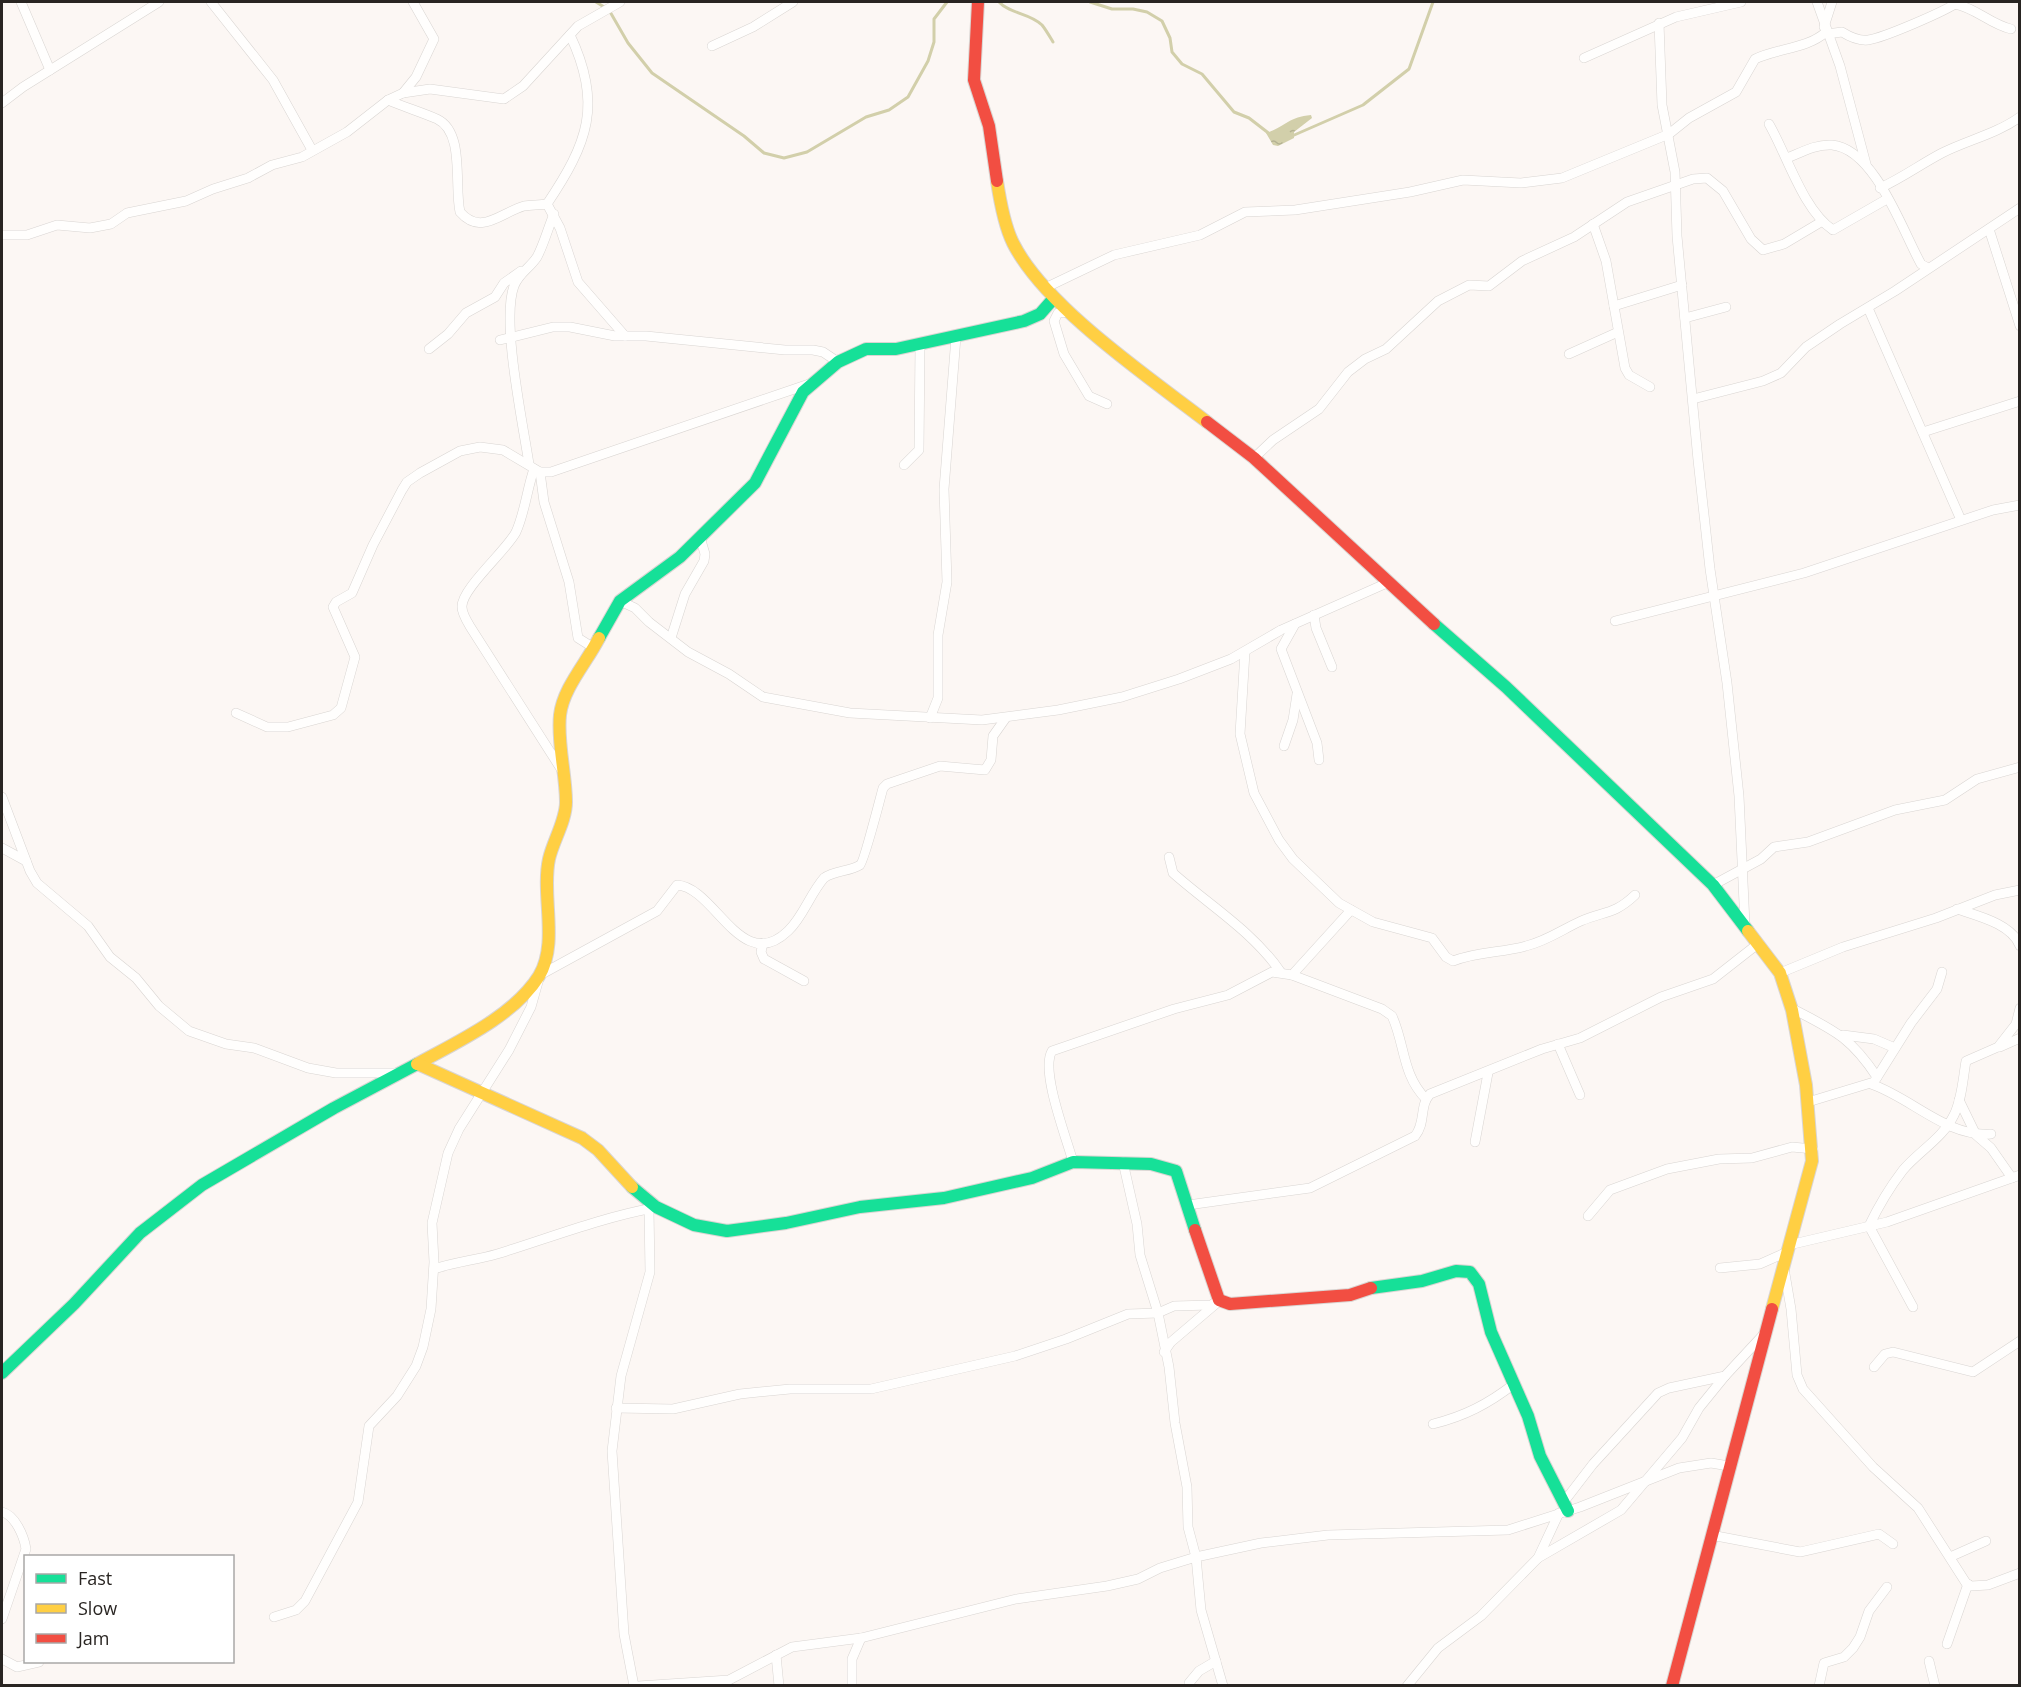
<svg xmlns="http://www.w3.org/2000/svg" width="2021" height="1687" font-family="'Open Sans',sans-serif">
	<style>
		.water { fill: url(#water-ripples) }
		.lines { fill: none; stroke-linecap: round; stroke-linejoin: round }
		.stream { stroke: #d2cfaa; stroke-width: 3 }
		.street-casing { stroke: #d9d5d2; stroke-width: 10 }
		.fast-casing { stroke: #d9d5d2; stroke-width: 14 }
		.slow-casing { stroke: #d9d5d2; stroke-width: 14 }
		.jam-casing { stroke: #d9d5d2; stroke-width: 14 }
		.street { stroke: #fffefd; stroke-width: 9 }
		.fast { stroke: #16e098; stroke-width: 12 }
		.slow { stroke: #ffcf43; stroke-width: 12 }
		.jam { stroke: #f24e42; stroke-width: 12 }
	</style>
	<defs>
		<pattern id="water-ripples" width="26" height="14" patternUnits="userSpaceOnUse" patternTransform="scale(1.5)"><rect width="26" height="14" fill="#d2cfaa"/><path d="M2 4q2-2 4 0t4 0M15 11q2-2 4 0t4 0" fill="none" stroke="#b4b292"/></pattern>
	</defs>
	<rect width="100%" height="100%" fill="#fcf7f4"/>
	<path class="water" d="M1311,115L1312,118L1294,132V138L1278,146L1273,145L1266,133C1285,127 1288,117 1311,115Z"/>
	<g class="lines">
		<g class="stream">
			<polyline points="596,2 609,10 628,43 652,73 744,136 764,153 784,158 807,152 866,117 889,110 908,97 928,61 934,42 934,19 947,2"/>
			<path d="M999,2C1010,14 1030,13 1042,25C1046,30 1050,37 1053,42"/>
			<polyline points="1090,2 1112,9 1133,9 1147,12 1162,21 1170,38 1172,52 1182,64 1202,74 1234,112 1249,118 1271,135"/>
			<polyline points="1292,136 1363,105 1409,69 1433,2"/>
		</g>
		<g class="street-casing">
			<g id="street">
				<polyline points="21,2 50,70"/>
				<polyline points="211,2 273,80 312,150"/>
				<polyline points="1817,2 1840,66 1866,164"/>
				<path d="M1955,4C1976,8 1990,24 2011,29"/>
				<polyline points="1659,23 1662,105 1675,172 1677,236 1698,460 1710,569 1727,683 1739,796 1745,925"/>
				<polyline points="1824,27 1832,2"/>
				<path d="M1827,34L1842,32C1850,37 1858,41 1868,40C1883,38 1946,11 1958,2"/>
				<polyline points="712,46 753,27 793,2"/>
				<polyline points="1584,58 1676,17 1741,2"/>
				<polyline points="403,93 416,77 434,39 413,2"/>
				<path d="M388,100C404,107 421,112 437,119C465,132 454,185 460,212C481,236 500,213 524,206C531,205 540,205 547,204L560,228L578,282L625,336"/>
				<polyline points="2,103 23,87 159,2"/>
				<path d="M1769,124C1787,155 1803,210 1833,230L1887,199"/>
				<path d="M1787,158C1802,152 1816,144 1832,145C1875,149 1902,230 1921,264L1928,268"/>
				<path d="M1880,188C1902,178 1921,164 1942,153C1968,140 1996,134 2020,117"/>
				<path d="M547,204C588,143 603,104 570,35"/>
				<polyline points="1593,224 1606,261 1625,368 1629,375 1650,387"/>
				<polyline points="1989,229 2020,326"/>
				<polyline points="2,235 27,235 57,225 90,228 111,224 127,213 186,201 213,189 248,178 272,165 302,157 347,132 388,100 403,93 430,89 504,99 523,86 578,26 620,2"/>
				<path d="M1045,288L1114,255L1200,235L1245,212L1295,210L1410,192L1463,180L1521,183L1562,178L1669,134L1689,118L1736,92L1755,59C1778,48 1807,49 1826,32"/>
				<polyline points="1614,306 1682,285"/>
				<polyline points="1868,308 1961,520"/>
				<polyline points="1070,312 1058,313 1054,321 1064,354 1089,396 1107,404"/>
				<polyline points="1685,318 1726,307"/>
				<polyline points="500,340 553,327 570,327 615,336 646,336 785,350 813,350 823,352 838,362"/>
				<polyline points="429,349 448,334 466,313 495,297 504,283 521,271"/>
				<polyline points="1569,354 1618,332"/>
				<polyline points="1693,399 1763,381 1781,373 1806,347 1840,324 1895,291 2020,208"/>
				<polyline points="1923,432 2020,401"/>
				<polyline points="1254,458 1273,440 1319,409 1348,372 1365,359 1386,349 1438,301 1469,285 1489,286 1522,261 1574,237 1627,202 1693,179 1707,178 1723,191 1751,239 1763,250 1784,244 1821,222"/>
				<path d="M529,464C523,424 501,321 514,286C519,273 530,268 537,257C544,244 548,228 554,214"/>
				<polyline points="904,465 919,450 920,345"/>
				<path d="M534,469C527,489 525,512 516,532C507,550 461,589 462,607C462,614 468,623 471,628L563,772"/>
				<polyline points="540,472 544,502 569,582 578,638 594,648"/>
				<polyline points="620,601 635,608 649,622 688,652 729,674 763,697 850,713 982,720 1058,710 1122,697 1179,679 1231,659 1281,630 1387,583"/>
				<polyline points="1314,615 1316,628 1332,667"/>
				<polyline points="1615,621 1804,573 1993,510 2020,505"/>
				<polyline points="1295,624 1281,649 1317,743 1319,760"/>
				<polyline points="671,638 685,594 704,561 705,554 700,537"/>
				<path d="M1245,652L1240,734L1254,793L1279,840L1293,859L1339,903L1373,922L1432,938L1446,957L1453,961C1478,951 1501,953 1526,946C1547,941 1563,929 1581,921C1604,911 1614,915 1635,895"/>
				<polyline points="236,713 267,727 288,727 333,715 341,708 355,657 333,607 336,602 352,593 373,545 402,490 407,482 420,473 460,451 480,447 503,450 540,472 551,472 809,384"/>
				<polyline points="930,718 938,698 938,635 947,582 944,489 956,337"/>
				<polyline points="1284,746 1293,720 1297,694"/>
				<polyline points="2,797 30,871 37,883 88,926 110,957 136,978 159,1006 189,1031 226,1044 254,1048 308,1068 336,1073 397,1073"/>
				<polyline points="2,848 26,861"/>
				<path d="M1169,857L1173,873C1209,905 1252,931 1280,971"/>
				<polyline points="1713,885 1761,859 1774,847 1808,842 1895,810 1945,800 1977,779 2020,767"/>
				<path d="M1957,909C1978,916 2012,924 2020,946"/>
				<polyline points="763,943 761,952 764,959 804,981"/>
				<polyline points="1780,973 1843,947 1936,918 1995,895 2020,890"/>
				<polyline points="1292,975 1351,910"/>
				<path d="M1791,1008C1833,1030 1850,1036 1877,1077"/>
				<polyline points="1843,1035 1874,1039 1895,1048"/>
				<polyline points="1558,1044 1580,1095"/>
				<polyline points="2000,1047 2020,1038"/>
				<path d="M1871,1084C1912,1098 1946,1137 1991,1134"/>
				<polyline points="1959,1100 1976,1135 1991,1148 2012,1178"/>
				<polyline points="1808,1102 1874,1082 1911,1023 1937,989 1942,972"/>
				<polyline points="1475,1142 1488,1073"/>
				<path d="M1073,1162C1067,1139 1040,1071 1052,1051L1174,1009L1228,995L1272,972L1292,975L1382,1009L1392,1016C1405,1044 1402,1075 1426,1099"/>
				<polyline points="1123,1162 1137,1224 1140,1255 1158,1313 1169,1367 1175,1423 1187,1487 1188,1527 1196,1557 1201,1610 1223,1686"/>
				<path d="M1188,1205L1310,1188L1415,1136C1426,1123 1419,1106 1430,1094L1542,1049L1580,1038L1661,997L1713,979L1759,943"/>
				<polyline points="1588,1216 1610,1190 1667,1169 1719,1159 1752,1158 1792,1147 1813,1149"/>
				<polyline points="1789,1245 1887,1222 2020,1175"/>
				<polyline points="1720,1268 1760,1264 1787,1252"/>
				<polyline points="1784,1268 1791,1309 1797,1375 1803,1389 1873,1467 1918,1508 1966,1583 1971,1586 1988,1585 2020,1573"/>
				<path d="M434,1269C455,1262 476,1260 497,1254C549,1238 600,1218 653,1208"/>
				<path d="M1913,1307L1869,1226C1878,1207 1890,1187 1903,1170C1919,1151 1943,1138 1954,1115C1962,1099 1963,1078 1966,1061L1998,1047L2016,1024L2020,1008"/>
				<polyline points="1164,1352 1171,1342 1218,1302"/>
				<polyline points="1874,1367 1885,1354 1893,1352 1973,1372 2020,1341"/>
				<polyline points="616,1408 673,1409 740,1394 790,1389 871,1389 1015,1356 1066,1339 1128,1314 1158,1313 1174,1306 1211,1305 1219,1300"/>
				<path d="M1433,1424C1465,1416 1488,1404 1514,1384"/>
				<polyline points="1563,1503 1593,1464 1658,1393 1669,1388 1725,1376 1763,1335"/>
				<path d="M2,1512C15,1515 24,1536 26,1549L2,1619"/>
				<polyline points="1711,1535 1800,1552 1879,1534 1893,1544"/>
				<polyline points="1950,1557 1986,1541"/>
				<polyline points="1538,1558 1621,1510 1682,1438 1699,1408 1725,1376"/>
				<path d="M274,1617L296,1610L305,1601L358,1502L369,1426L397,1396L416,1366L423,1347L431,1309L434,1262L432,1223L448,1153L459,1129L509,1050L531,1007L540,975L657,911L677,885C715,887 741,976 788,931C803,917 810,894 824,878C835,870 849,872 860,865C864,862 880,799 883,788L887,784L940,766L985,770L991,760L993,736L1005,719"/>
				<polyline points="1947,1644 1968,1584"/>
				<polyline points="776,1655 779,1686"/>
				<polyline points="2,1659 17,1667 39,1662"/>
				<polyline points="1929,1661 1935,1686"/>
				<polyline points="1189,1683 1199,1671 1216,1661"/>
				<polyline points="634,1686 624,1634 612,1451 621,1376 650,1272 649,1209"/>
				<polyline points="638,1686 729,1680 792,1647 861,1638 1016,1599 1107,1586 1138,1579 1160,1568 1196,1557 1261,1543 1328,1535 1508,1530 1580,1507 1679,1468 1711,1463 1729,1466"/>
				<polyline points="852,1686 852,1659 861,1638"/>
				<polyline points="1407,1686 1438,1648 1481,1616 1538,1558 1559,1513"/>
				<polyline points="1819,1686 1824,1663 1844,1657 1853,1648 1860,1637 1869,1611 1887,1587"/>
			</g>
		</g>
		<g class="fast-casing">
			<g id="fast">
				<polyline points="1434,624 1506,687 1713,885 1748,931"/>
				<polyline points="599,638 620,601 680,557 755,483 803,392 838,362 866,349 896,349 1024,321 1040,314 1054,298"/>
				<polyline points="632,1187 656,1207 694,1225 727,1231 786,1223 860,1207 944,1198 1032,1178 1073,1162 1151,1164 1176,1171 1195,1230"/>
				<polyline points="1371,1288 1422,1281 1456,1271 1470,1272 1479,1284 1491,1332 1528,1416 1540,1456 1568,1511"/>
				<polyline points="2,1373 74,1304 140,1233 202,1185 334,1108 417,1064"/>
			</g>
		</g>
		<g class="slow-casing">
			<g id="slow">
				<path d="M997,181C1000,201 1004,225 1013,243C1045,307 1150,378 1207,422"/>
				<polyline points="1748,931 1780,973 1792,1010 1806,1085 1812,1161 1772,1309"/>
				<path d="M417,1064C457,1042 514,1016 539,976C559,943 541,895 549,859C553,841 566,821 566,802C566,774 557,743 560,715C563,688 587,662 599,638"/>
				<polyline points="418,1064 582,1138 598,1150 632,1187"/>
			</g>
		</g>
		<g class="jam-casing">
			<g id="jam">
				<polyline points="978,2 974,80 989,126 997,181"/>
				<polyline points="1207,422 1254,458 1434,624"/>
				<polyline points="1195,1230 1219,1300 1230,1304 1350,1295 1371,1288"/>
				<polyline points="1672,1686 1772,1309"/>
			</g>
		</g>
		<use href="#street" class="street"/>
		<use href="#fast" class="fast"/>
		<use href="#slow" class="slow"/>
		<use href="#jam" class="jam"/>
	</g>
	<rect width="2021" height="1687" fill="none" stroke="#292522" stroke-width="6"/>
	<rect x="24" y="1555" width="210" height="108" fill="#ffffff" stroke="#a9a8a7" stroke-width="1.5"/>
	<rect x="36" y="1574" width="30" height="9" fill="#16e098" stroke="#a9a8a7" stroke-width="1.5"/>
	<text x="78" y="1585" font-size="18" fill="#292522">Fast</text>
	<rect x="36" y="1604" width="30" height="9" fill="#ffcf43" stroke="#a9a8a7" stroke-width="1.5"/>
	<text x="78" y="1615" font-size="18" fill="#292522">Slow</text>
	<rect x="36" y="1634" width="30" height="9" fill="#f24e42" stroke="#a9a8a7" stroke-width="1.5"/>
	<text x="78" y="1645" font-size="18" fill="#292522">Jam</text>
</svg>
